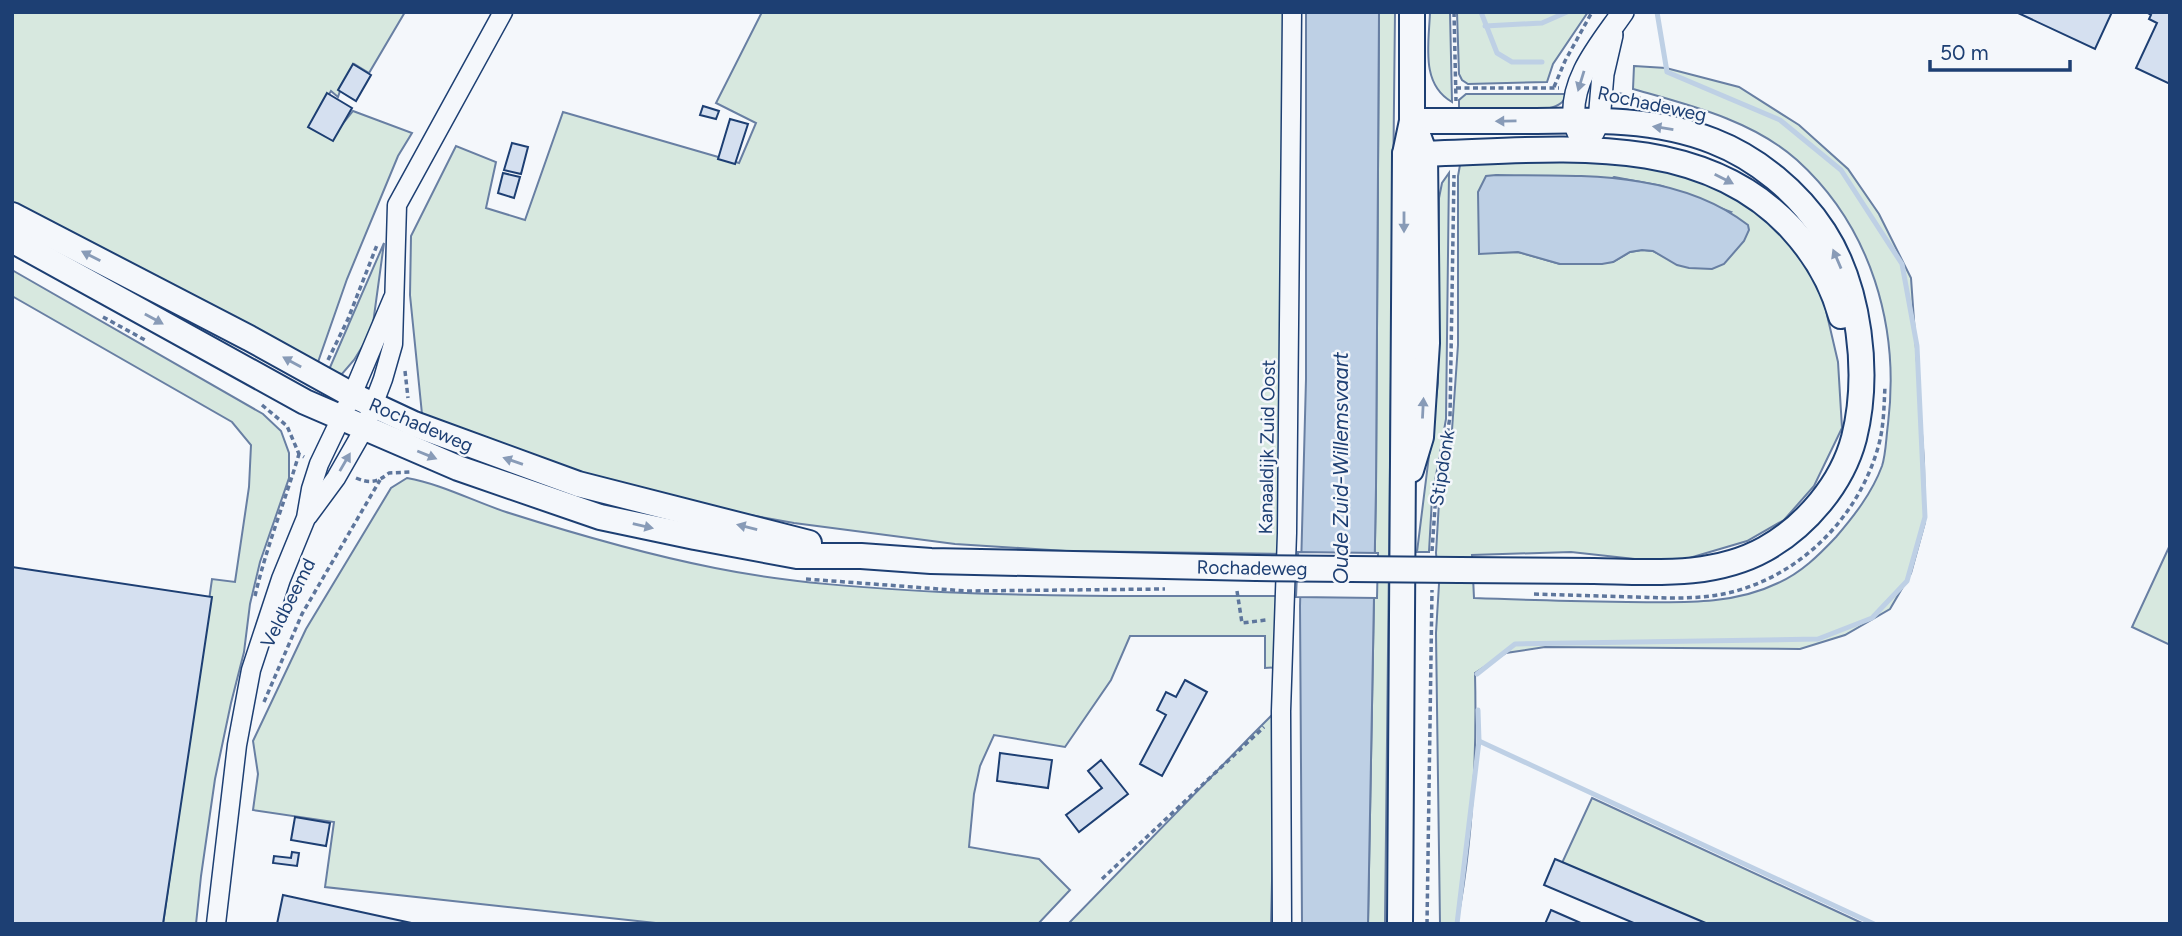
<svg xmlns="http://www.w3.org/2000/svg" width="2182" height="936" font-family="Figtree,sans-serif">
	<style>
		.green { fill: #d7e8df; stroke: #687fa3; stroke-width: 2; fill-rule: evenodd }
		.water { fill: #bed0e5; stroke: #687fa3; stroke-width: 2 }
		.pier { fill: #f4f7fb; stroke: #687fa3; stroke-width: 2 }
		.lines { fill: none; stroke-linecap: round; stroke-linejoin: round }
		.stream { stroke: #bed0e5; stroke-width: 5 }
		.building { fill: #d5e0f0; stroke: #1d3f73; stroke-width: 2 }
		.minor-casing { stroke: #1d3f73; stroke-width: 21 }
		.tertiary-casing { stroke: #1d3f73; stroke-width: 24 }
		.secondary-casing { stroke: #1d3f73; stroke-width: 28 }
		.path { stroke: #5e769c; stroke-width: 3.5; stroke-dasharray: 5 3.5; stroke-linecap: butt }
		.minor { stroke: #f4f7fb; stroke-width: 18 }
		.tertiary { stroke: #f4f7fb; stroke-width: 21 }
		.secondary { stroke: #f4f7fb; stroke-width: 24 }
		.secondary-bridge-casing { stroke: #1d3f73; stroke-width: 28; stroke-linecap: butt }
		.secondary-bridge { stroke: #f4f7fb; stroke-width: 24 }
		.oneway { fill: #889bb7 }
		.labels { text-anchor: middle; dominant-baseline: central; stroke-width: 5; stroke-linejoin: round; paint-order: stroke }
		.street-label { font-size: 19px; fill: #1d3f73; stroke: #f4f7fb }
		.water-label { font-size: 21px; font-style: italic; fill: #1d3f73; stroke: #f4f7fb }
	</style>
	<rect width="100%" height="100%" fill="#f4f7fb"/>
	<g class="green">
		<polygon points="12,12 405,12 369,73 354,64 342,85 338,97 331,91 312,122 333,136 353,111 412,133 398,156 347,279 318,362 12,205"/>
		<polygon points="762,12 1286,12 1285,554 1066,551 1002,547 955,544 794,523 716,509 571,470 422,414 410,295 411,236 456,146 496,162 486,208 525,220 563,112 739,163 756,123 716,103"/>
		<polygon points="1379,12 1395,12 1385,924 1368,924 1376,487"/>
		<path d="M1430,12H1450L1452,102C1420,84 1429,43 1430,12Z"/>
		<polygon points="1457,12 1588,12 1553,64 1547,82 1468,84 1462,80 1459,74"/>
		<path d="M1634,66L1666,68L1739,87L1799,125L1848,169L1879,214L1911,278L1924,462L1925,522L1911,573L1890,609L1845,635L1800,649L1545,647L1506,653L1475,673C1477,757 1473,841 1457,924H1440L1436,633L1439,584L1436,553L1439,502L1451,444L1458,345V176L1460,165L1480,156L1648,164L1730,191L1780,231L1809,270L1824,302L1838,362L1842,428L1814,486L1784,520L1747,541L1686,559L1653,561L1571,552L1472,555L1474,598C1525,600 1576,601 1627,602C1678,602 1731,606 1778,583C1801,573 1819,555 1836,537C1854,516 1872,493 1882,466C1886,454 1886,438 1888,424C1900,326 1871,227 1797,160C1752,120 1689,105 1633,89ZM1614,177L1662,186L1731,212L1663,256L1653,251L1642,250L1630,252L1613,262L1560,264L1518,252L1479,253Z"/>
		<path d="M1466,94H1568C1566,97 1564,101 1561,103C1547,115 1479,112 1459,108V100Z"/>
		<polygon points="1449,173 1446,419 1432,498 1429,552 1417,552 1438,383 1439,198 1442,183"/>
		<polygon points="384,243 372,331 354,360 342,374 328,372"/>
		<polygon points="12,270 263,414 281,431 289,453 289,478 260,562 250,604 244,652 231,703 215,779 201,876 196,924 163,924 212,579 235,582 249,487 251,445 232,422 12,296"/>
		<path d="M407,478C441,484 473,501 506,512C575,534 644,554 715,568C789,583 866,588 941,592C1056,597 1170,596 1285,596L1283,667L1265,668V636H1130L1111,680L1065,747L994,735L980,766L974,794L969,847L1039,859L1070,890L1038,924H665L325,887L334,822L253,810L258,774L253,741L306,629L391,488Z"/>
		<polygon points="2170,545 2170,645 2132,627"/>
		<polygon points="1276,711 1271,924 1068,924 1250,737"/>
		<polygon points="1592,798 1864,924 1696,924 1562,863"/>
	</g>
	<g class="water">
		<polygon points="1306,12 1379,12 1376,487 1368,924 1302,924 1300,606 1306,379"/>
		<path d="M1496,175C1580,176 1677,170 1748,225L1749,230L1744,241L1724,264L1712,269L1689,268L1677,265L1653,251L1642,250L1630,252L1613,262L1602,264H1560L1518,252L1479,254L1478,192L1486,176Z"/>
	</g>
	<polygon class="pier" points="1298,552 1378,553 1377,598 1296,597"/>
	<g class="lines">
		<g class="stream">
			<polyline points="1481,12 1497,53 1512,62 1542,62"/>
			<polyline points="1485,26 1542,23 1567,12"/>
			<polyline points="1477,674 1515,644 1818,639 1872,618 1907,581 1925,517 1917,346 1902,264 1841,170 1780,120 1667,72 1657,12"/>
			<polyline points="1478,710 1479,741"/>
			<polyline points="1457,924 1479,741 1874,924"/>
		</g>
	</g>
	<g class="building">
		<polygon points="2016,12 2112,12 2095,49"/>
		<polygon points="2146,12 2170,12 2170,84 2136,68 2157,23 2149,19 2151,15"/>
		<polygon points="353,64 371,75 356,101 338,90"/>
		<polygon points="327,93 352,108 333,141 308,127"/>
		<polygon points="703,106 719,111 716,119 700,115"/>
		<polygon points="730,119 748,124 735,164 718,159"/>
		<polygon points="512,143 528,147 521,174 504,170"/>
		<polygon points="503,173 520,177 514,198 498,193"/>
		<polygon points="12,567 212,597 163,924 12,924"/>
		<polygon points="1185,680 1207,692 1162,776 1140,764 1166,715 1157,710 1166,692 1176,697"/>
		<polygon points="1000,753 1052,760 1048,788 997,781"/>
		<polygon points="1101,760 1128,794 1079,832 1066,815 1102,788 1088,771"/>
		<polygon points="295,817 330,823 326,846 291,840"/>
		<polygon points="292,852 299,853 297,866 273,863 274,856 291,858"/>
		<polygon points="1555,859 1708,924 1636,924 1544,885"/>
		<polygon points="283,895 416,924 277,924"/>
		<polygon points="1551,910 1583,924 1545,924"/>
	</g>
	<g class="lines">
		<g class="minor-casing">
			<g id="minor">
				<polyline points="308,516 336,478 364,429 383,379 393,344 397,205 503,12"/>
				<polyline points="216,924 237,745 251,670 281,579 306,518 311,489 319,464 352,395 393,298"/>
				<polyline points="1282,924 1281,711 1287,533 1292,12"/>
			</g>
		</g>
		<g class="tertiary-casing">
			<g id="tertiary">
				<polyline points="1593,133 1599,121 1603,74 1612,35"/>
				<path d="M1586,150C1583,141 1575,130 1574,120C1570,78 1601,44 1623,12"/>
			</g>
		</g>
		<g class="secondary-casing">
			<g id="secondary">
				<path d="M1412,121C1451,121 1490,121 1530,121C1590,120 1655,118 1713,141C1757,158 1798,192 1824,232C1860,288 1870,374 1854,438C1842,484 1806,526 1765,549C1713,578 1651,572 1594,571C1549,571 1504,570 1459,570"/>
				<path d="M1405,154C1533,154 1693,122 1791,228C1814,253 1832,283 1841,316"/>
				<polyline points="12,215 249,338 352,395 414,424 578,484 809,543"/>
				<polyline points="12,240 305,402 458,468 600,517 695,537 797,556 861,556 931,561 1256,568"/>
				<polyline points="1411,470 1421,437 1427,343 1425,154 1419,138"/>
				<polyline points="1400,924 1405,154 1412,121 1412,12"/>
			</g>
		</g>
		<g class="path">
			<polyline points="1454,12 1456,101"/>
			<polyline points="1554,87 1565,61 1592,12"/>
			<polyline points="1456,88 1559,88"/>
			<polyline points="1619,94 1673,105"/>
			<polyline points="103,317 145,340"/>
			<polyline points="328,360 348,319 377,245"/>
			<polyline points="405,371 408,398"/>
			<polyline points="262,405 287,426 299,454 304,457"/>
			<path d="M356,478C370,484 378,482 389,473L411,472"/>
			<polyline points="1432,551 1435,507 1450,417 1454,175"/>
			<polyline points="806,579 966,591 1165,589"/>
			<polyline points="1237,591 1242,623 1266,620"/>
			<path d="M1534,594C1568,595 1602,596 1636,597C1668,598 1700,600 1732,592C1803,574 1860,515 1879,444C1884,425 1884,405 1885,386"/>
			<path d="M255,596C266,548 285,501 299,454"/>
			<polyline points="264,702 302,614 380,480"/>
			<polyline points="1102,879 1264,727"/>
			<polyline points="1427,924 1432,590"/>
		</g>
		<use href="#minor" class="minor"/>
		<use href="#tertiary" class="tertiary"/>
		<use href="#secondary" class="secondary"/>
		<g class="secondary-bridge-casing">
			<polyline id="secondary-bridge" points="1256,568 1459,570"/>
		</g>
		<use href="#secondary-bridge" class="secondary-bridge"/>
	</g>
	<defs><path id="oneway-solid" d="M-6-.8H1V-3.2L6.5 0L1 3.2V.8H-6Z" transform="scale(1.75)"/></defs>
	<g class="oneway">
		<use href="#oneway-solid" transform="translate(1581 81) rotate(107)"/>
		<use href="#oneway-solid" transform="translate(1506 121) rotate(179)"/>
		<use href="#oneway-solid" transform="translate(1663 128) rotate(-171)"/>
		<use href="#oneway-solid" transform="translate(1724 179) rotate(27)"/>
		<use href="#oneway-solid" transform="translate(1404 222) rotate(90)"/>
		<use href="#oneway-solid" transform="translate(91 256) rotate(-153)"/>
		<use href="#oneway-solid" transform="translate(1837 259) rotate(-113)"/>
		<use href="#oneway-solid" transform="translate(154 319) rotate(29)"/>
		<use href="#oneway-solid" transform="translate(292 362) rotate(-151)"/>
		<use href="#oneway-solid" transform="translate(1423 408) rotate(-87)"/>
		<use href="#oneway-solid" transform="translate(427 455) rotate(22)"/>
		<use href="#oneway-solid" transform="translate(513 461) rotate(-161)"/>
		<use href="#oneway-solid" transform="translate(345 462) rotate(-60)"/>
		<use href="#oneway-solid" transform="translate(643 526) rotate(13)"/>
		<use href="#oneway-solid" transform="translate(747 527) rotate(-166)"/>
	</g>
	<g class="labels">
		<g class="street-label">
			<text transform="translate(1652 104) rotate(12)">Rochadeweg</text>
			<text transform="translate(421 425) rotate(23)">Rochadeweg</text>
			<text transform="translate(1267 447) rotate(-89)">Kanaaldijk Zuid Oost</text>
			<text transform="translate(1442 468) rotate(-81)">Stipdonk</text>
			<text transform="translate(1252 568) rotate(1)">Rochadeweg</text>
			<text transform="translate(288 603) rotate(-63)">Veldbeemd</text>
		</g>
		<g class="water-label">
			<text transform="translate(1340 468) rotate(-90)">Oude Zuid-Willemsvaart</text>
		</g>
	</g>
	<rect width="2182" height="936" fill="none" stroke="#1d3f73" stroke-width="28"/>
	<path d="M1930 60v10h140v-10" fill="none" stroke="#1d3f73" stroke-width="3.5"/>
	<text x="1940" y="60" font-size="21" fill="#1d3f73" stroke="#f4f7fb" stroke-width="5" paint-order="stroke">50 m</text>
</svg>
